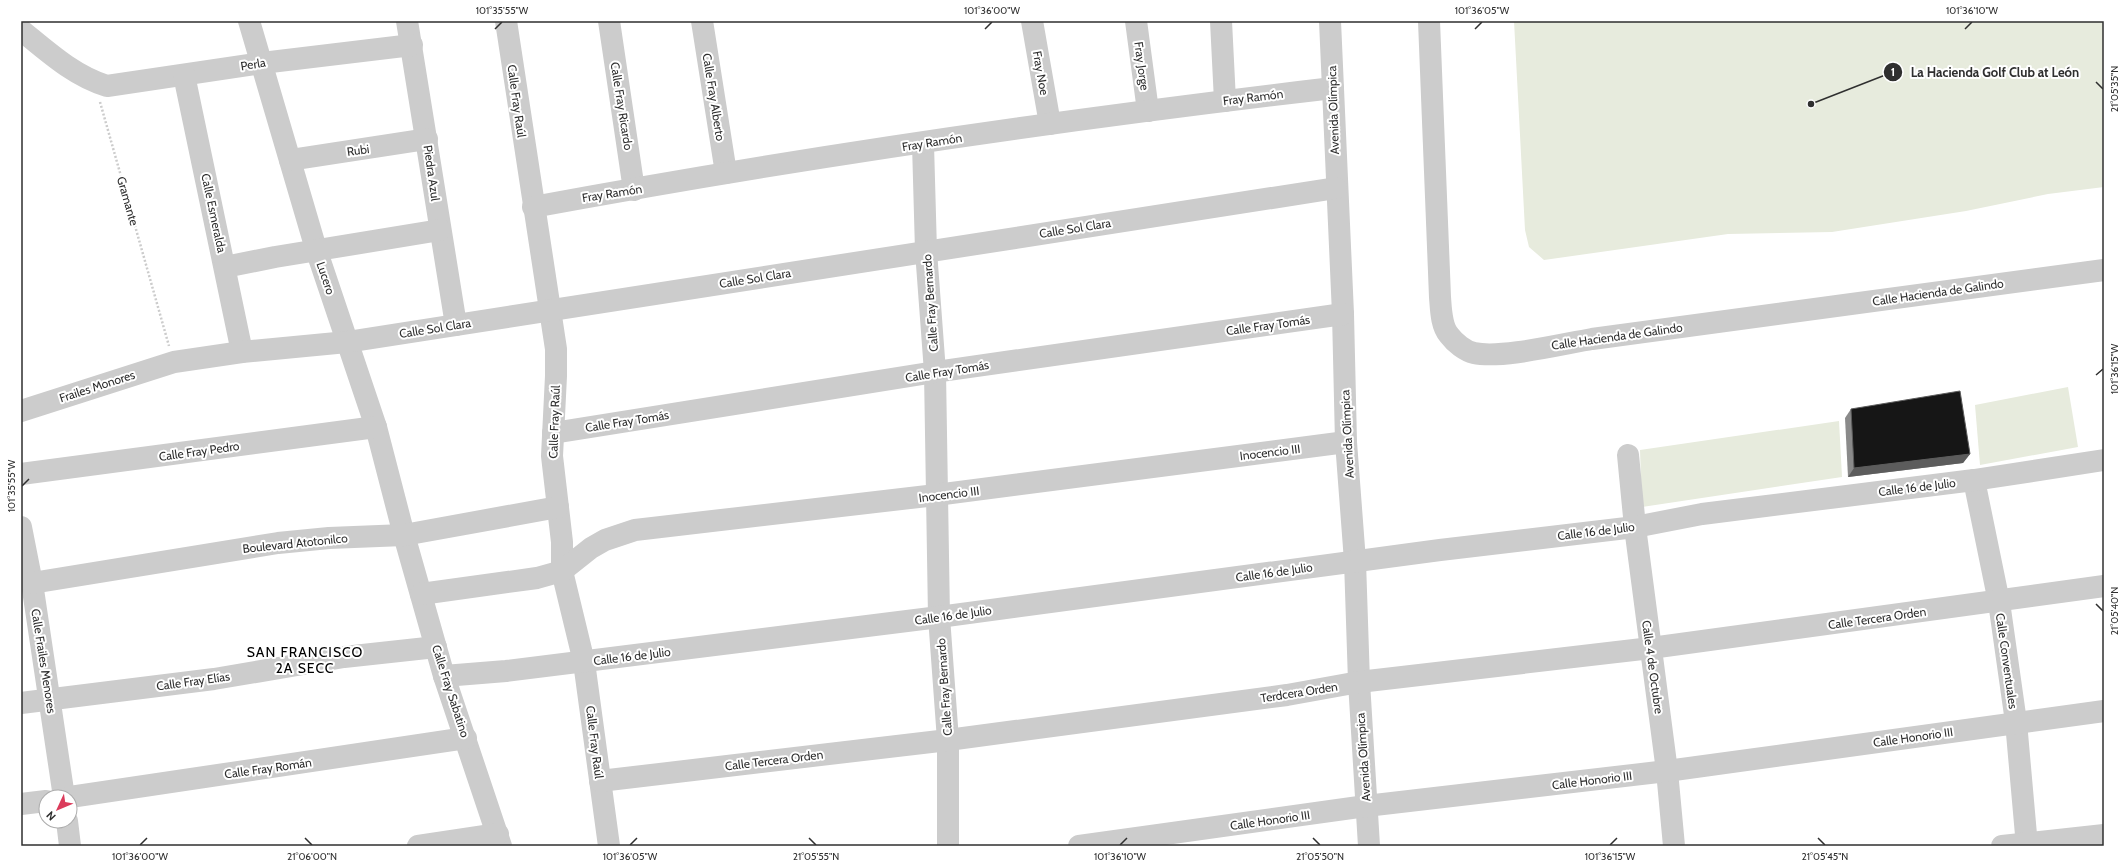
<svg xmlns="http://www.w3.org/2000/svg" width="2125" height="867" font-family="Cabin,sans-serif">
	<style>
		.green { fill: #e7ebdd }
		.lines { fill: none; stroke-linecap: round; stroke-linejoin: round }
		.path { stroke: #ccc; stroke-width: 2.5; stroke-dasharray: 2 2; stroke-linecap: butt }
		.minor { stroke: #ccc; stroke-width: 22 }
		.wall { fill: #8a8a8a }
		.shaded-wall { fill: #5c5c5c }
		.building { fill: #161616; stroke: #5c5c5c }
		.ticks { fill: none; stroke: #2f2f2f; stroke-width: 1.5 }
		.labels { text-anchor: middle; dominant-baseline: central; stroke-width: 4; stroke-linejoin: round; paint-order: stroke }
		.street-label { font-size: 12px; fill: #2f2f2f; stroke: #fff }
		.quarter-label { font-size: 14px; letter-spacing: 1px; fill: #000; stroke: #fff }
		.leader { fill: none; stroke: #2f2f2f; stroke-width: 1.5 }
		.callout-dot { fill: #2f2f2f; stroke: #fff; stroke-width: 1.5 }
		.mark-label { font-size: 12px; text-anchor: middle; font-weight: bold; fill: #fff }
		.callout-label { font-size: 13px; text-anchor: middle; font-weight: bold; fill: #2f2f2f; stroke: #fff; stroke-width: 4; stroke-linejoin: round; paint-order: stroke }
		.neatline { fill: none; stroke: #2f2f2f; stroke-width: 1.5 }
		.ticks-label { font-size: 10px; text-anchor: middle; fill: #2f2f2f }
	</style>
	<rect width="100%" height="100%" fill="#fff"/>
	<g class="green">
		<polygon points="1514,21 2104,21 2104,187 2048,194 1966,211 1832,232 1728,234 1544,260 1529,247 1525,230"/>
		<polygon points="2068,387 2078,447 1980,465 1975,405"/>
		<polygon points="1839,421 1842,477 1642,507 1640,450"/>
	</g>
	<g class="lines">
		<polyline class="path" points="100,102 169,346"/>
		<g class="minor">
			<polyline points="249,21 316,249 376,427 404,535 444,676 501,846"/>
			<polyline points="407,21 456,325"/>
			<polyline points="506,21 556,349 556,376 552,456 562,542 562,571 584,662 609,846"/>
			<polyline points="609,21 634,190"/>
			<polyline points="702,21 726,173"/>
			<polyline points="1032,21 1050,124"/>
			<polyline points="1136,21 1148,111"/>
			<polyline points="1221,21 1225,101"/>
			<polyline points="1330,21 1343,314 1346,442 1355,561 1359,682 1369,846"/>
			<path d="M1429,21L1440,297C1441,309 1441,326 1449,335C1455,343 1465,351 1474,353C1501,359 1562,344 1592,339L2104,270"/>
			<path d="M21,30C48,52 74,76 107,86L262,63L412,45"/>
			<polyline points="184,75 242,352"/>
			<polyline points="923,144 926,251 935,372 939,617 948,740 948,846"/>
			<polyline points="290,160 427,139"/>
			<path d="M533,207C797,158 1066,119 1333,88"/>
			<polyline points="225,267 275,257 440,230"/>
			<polyline points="21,411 174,362 242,352 347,342 1336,188"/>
			<polyline points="553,433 935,372 1343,314"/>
			<polyline points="1628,455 1635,527 1667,771 1674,846"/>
			<polyline points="21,474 376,427"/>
			<polyline points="1974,480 1999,602 2016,722 2027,846"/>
			<polyline points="21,527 32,583 64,797"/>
			<polyline points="32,583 278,543 329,538 404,535 558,507"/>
			<polyline points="421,594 537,578 562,571 591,548 605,540 635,530 936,495 1346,442"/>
			<polyline points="444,676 506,671 939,617 1440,550 1635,527 1702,514 1974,480 2104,460"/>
			<polyline points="21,703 214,679 344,657 436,647"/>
			<polyline points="600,781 948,740 1287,695 1359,682 1651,648 2104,586"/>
			<polyline points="70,797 466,738"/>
			<polyline points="21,804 46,801"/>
			<polyline points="67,821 70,846"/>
			<polyline points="418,846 498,834"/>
			<polyline points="1079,846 1366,806 1667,771 2104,711"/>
			<polyline points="2002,846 2104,835"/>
		</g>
	</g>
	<polygon class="wall" points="1851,409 1970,454 1963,463 1848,477 1845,418"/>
	<polygon class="shaded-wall" points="1970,454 1963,463 1848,477 1854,468"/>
	<polygon class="building" points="1960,391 1970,454 1854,468 1851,409"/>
	<path class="ticks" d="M495,29L502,22M985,29L992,22M1475,29L1482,22M1965,29L1972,22M2096,82L2103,89M2096,375L2103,369M22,486L29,479M2096,604L2103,611M305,838L312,845M809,838L816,845M1313,838L1320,845M1818,838L1825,845M140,845L147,838M630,845L637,838M1120,845L1127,838M1610,845L1617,838"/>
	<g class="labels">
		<g class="street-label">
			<text transform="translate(253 64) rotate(-9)">Perla</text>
			<text transform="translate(1142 66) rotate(82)">Fray Jorge</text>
			<text transform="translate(1041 73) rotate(80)">Fray Noe</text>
			<text transform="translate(714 97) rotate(81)">Calle Fray Alberto</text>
			<text transform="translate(1253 97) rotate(-7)">Fray Ramón</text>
			<text transform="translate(517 101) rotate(82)">Calle Fray Raúl</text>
			<text transform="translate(622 106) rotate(81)">Calle Fray Ricardo</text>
			<text transform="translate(1333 110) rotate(-92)">Avenida Olímpica</text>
			<text transform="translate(932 142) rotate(-9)">Fray Ramón</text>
			<text transform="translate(358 150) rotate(-8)">Rubi</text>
			<text transform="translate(432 173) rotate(82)">Piedra Azul</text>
			<text transform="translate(612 193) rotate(-9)">Fray Ramón</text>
			<text transform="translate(128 201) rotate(74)">Gramante</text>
			<text transform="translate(214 213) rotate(78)">Calle Esmeralda</text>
			<text transform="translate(1075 228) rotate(-9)">Calle Sol Clara</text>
			<text transform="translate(326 278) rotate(71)">Lucero</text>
			<text transform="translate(755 278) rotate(-9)">Calle Sol Clara</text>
			<text transform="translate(1938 292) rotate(-8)">Calle Hacienda de Galindo</text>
			<text transform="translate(930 303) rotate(-94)">Calle Fray Bernardo</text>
			<text transform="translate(1268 325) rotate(-8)">Calle Fray Tomás</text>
			<text transform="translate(435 328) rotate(-9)">Calle Sol Clara</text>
			<text transform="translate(1617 336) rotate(-8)">Calle Hacienda de Galindo</text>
			<text transform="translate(947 371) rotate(-9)">Calle Fray Tomás</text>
			<text transform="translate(97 386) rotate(-18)">Frailes Monores</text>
			<text transform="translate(627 421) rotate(-9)">Calle Fray Tomás</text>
			<text transform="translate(554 422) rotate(-88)">Calle Fray Raúl</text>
			<text transform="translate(1347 434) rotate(-93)">Avenida Olímpica</text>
			<text transform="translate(199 451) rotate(-8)">Calle Fray Pedro</text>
			<text transform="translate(1270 452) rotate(-7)">Inocencio III</text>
			<text transform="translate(1917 487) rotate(-7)">Calle 16 de Julio</text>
			<text transform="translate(949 494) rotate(-7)">Inocencio III</text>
			<text transform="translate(1596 531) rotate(-7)">Calle 16 de Julio</text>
			<text transform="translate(295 543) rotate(-6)">Boulevard Atotonilco</text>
			<text transform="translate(1274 572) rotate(-8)">Calle 16 de Julio</text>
			<text transform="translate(953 615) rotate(-8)">Calle 16 de Julio</text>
			<text transform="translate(1877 618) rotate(-8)">Calle Tercera Orden</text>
			<text transform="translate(632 656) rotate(-7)">Calle 16 de Julio</text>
			<text transform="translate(44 661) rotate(81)">Calle Frailes Menores</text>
			<text transform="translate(2007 661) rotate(82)">Calle Conventuales</text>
			<text transform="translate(1653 667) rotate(82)">Calle 4 de Octubre</text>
			<text transform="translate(193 681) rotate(-8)">Calle Fray Elías</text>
			<text transform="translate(944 687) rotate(-94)">Calle Fray Bernardo</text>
			<text transform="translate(451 691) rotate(72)">Calle Fray Sabatino</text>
			<text transform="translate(1299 692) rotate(-9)">Terdcera Orden</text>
			<text transform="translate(1913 737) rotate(-8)">Calle Honorio III</text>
			<text transform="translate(595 742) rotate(83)">Calle Fray Raúl</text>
			<text transform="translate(1363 757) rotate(-94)">Avenida Olímpica</text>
			<text transform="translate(774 760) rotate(-7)">Calle Tercera Orden</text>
			<text transform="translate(268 768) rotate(-8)">Calle Fray Román</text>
			<text transform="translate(1592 780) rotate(-7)">Calle Honorio III</text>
			<text transform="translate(1270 820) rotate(-8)">Calle Honorio III</text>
		</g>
		<g class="quarter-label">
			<text x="305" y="652">SAN FRANCISCO<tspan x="305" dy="16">2A SECC</tspan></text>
		</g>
	</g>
	<path class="leader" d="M1811 104L1893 72"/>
	<g class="callout-dot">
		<circle cx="1811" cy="104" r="4"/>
		<circle cx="1893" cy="72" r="10"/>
	</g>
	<g class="mark-label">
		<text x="1893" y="76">1</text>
	</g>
	<g class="callout-label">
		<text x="1995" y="77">La Hacienda Golf Club at León</text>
	</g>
	<rect width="2125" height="867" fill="none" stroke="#ffffff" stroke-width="44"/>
	<g transform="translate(58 809) rotate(226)"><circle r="19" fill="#ffffff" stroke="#acacac"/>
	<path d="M0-3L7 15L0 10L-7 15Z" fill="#db3b5b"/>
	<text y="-6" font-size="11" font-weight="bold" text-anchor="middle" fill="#2f2f2f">N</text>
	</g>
	<rect x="22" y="22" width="2081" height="823" class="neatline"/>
	<g class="ticks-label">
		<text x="502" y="14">101°35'55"W</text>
		<text x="992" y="14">101°36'00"W</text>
		<text x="1482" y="14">101°36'05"W</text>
		<text x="1972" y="14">101°36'10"W</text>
		<text transform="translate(2114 89) rotate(-90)" y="4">21°05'35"N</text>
		<text transform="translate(2114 369) rotate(-90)" y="4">101°36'15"W</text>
		<text transform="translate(11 486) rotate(-90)" y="4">101°35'55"W</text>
		<text transform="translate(2114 611) rotate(-90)" y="4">21°05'40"N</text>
		<text x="140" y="860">101°36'00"W</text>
		<text x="312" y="860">21°06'00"N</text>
		<text x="630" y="860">101°36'05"W</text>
		<text x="816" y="860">21°05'55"N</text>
		<text x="1120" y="860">101°36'10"W</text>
		<text x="1320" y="860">21°05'50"N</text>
		<text x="1610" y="860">101°36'15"W</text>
		<text x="1825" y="860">21°05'45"N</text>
	</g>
</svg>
